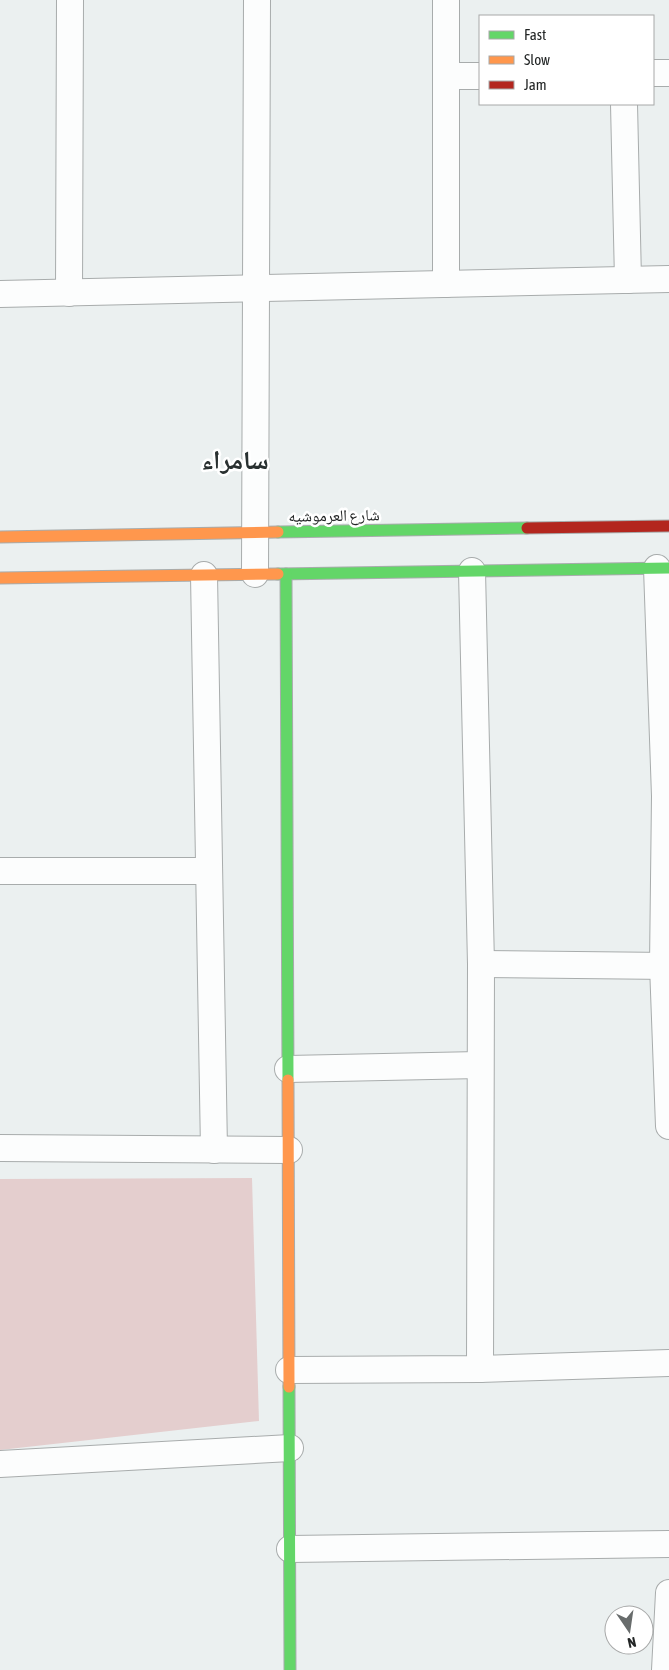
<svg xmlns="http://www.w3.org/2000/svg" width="669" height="1670" font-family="'Asap Condensed','Noto Naskh Arabic',sans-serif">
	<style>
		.green { fill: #e4cece }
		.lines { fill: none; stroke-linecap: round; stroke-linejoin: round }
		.street-casing { stroke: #a8acac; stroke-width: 28 }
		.fast-casing { stroke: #a8acac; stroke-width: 13 }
		.slow-casing { stroke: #a8acac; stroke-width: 13 }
		.jam-casing { stroke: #a8acac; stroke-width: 13 }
		.street { stroke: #fcfdfd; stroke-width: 26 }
		.fast { stroke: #63d668; stroke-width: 11 }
		.slow { stroke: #ff974d; stroke-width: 11 }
		.jam { stroke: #b3261e; stroke-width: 11 }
		.labels { text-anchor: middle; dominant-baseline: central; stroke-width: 5; stroke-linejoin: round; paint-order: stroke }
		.street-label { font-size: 16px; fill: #222525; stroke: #fff }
		.town-label { font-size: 26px; font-weight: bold; fill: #293030; stroke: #fff }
	</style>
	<rect width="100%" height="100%" fill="#ebf0f0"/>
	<polygon class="green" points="252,1178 259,1421 0,1450 0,1179"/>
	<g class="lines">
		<g class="street-casing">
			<g id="street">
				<polyline points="446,0 446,284"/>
				<polyline points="653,73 669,73"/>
				<polyline points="446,76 480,76"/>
				<polyline points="624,104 628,280"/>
				<polyline points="69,293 70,0"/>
				<polyline points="0,294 669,279"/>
				<polyline points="657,568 665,796 663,965 669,1126"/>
				<polyline points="472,571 481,964 480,1369"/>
				<polyline points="255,574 257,0"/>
				<polyline points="204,575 214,1150"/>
				<polyline points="0,871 209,871"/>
				<polyline points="481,964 669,966"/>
				<polyline points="288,1069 479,1065"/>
				<polyline points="0,1148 289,1150"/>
				<polyline points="289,1370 480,1369 669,1363"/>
				<polyline points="0,1464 290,1448"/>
				<polyline points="290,1549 669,1544"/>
				<polyline points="665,1670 669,1593"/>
			</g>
		</g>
		<g class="fast-casing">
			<g id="fast">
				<polyline points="278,532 527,528"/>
				<polyline points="278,574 669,568"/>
				<polyline points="286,574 288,1080"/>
				<polyline points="289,1387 290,1670"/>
			</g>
		</g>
		<g class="slow-casing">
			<g id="slow">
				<polyline points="0,537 278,532"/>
				<polyline points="0,578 278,574"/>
				<polyline points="288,1080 289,1387"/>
			</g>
		</g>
		<g class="jam-casing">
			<polyline id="jam" points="527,528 669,526"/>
		</g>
		<use href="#street" class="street"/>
		<use href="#fast" class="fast"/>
		<use href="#slow" class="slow"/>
		<use href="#jam" class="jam"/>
	</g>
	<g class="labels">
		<g class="street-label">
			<text transform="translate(334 515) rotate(-1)">شارع العرموشيه</text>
		</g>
		<g class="town-label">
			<text x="235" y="460">سامراء</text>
		</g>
	</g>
	<rect x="479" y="15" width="175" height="90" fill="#ffffff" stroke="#a7a8a8"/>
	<rect x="489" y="31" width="25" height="8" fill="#63d668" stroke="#a7a8a8"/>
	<text x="524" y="40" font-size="15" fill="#222525">Fast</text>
	<rect x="489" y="56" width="25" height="8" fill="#ff974d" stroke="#a7a8a8"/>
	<text x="524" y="65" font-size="15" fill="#222525">Slow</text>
	<rect x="489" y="81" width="25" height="8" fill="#b3261e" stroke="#a7a8a8"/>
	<text x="524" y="90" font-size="15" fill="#222525">Jam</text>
	<g transform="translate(629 1630) rotate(167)"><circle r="24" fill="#ffffff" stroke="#a7a8a8"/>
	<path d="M0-4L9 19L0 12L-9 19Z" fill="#686c6c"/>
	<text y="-8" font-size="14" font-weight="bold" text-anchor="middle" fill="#222525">N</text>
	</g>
</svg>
